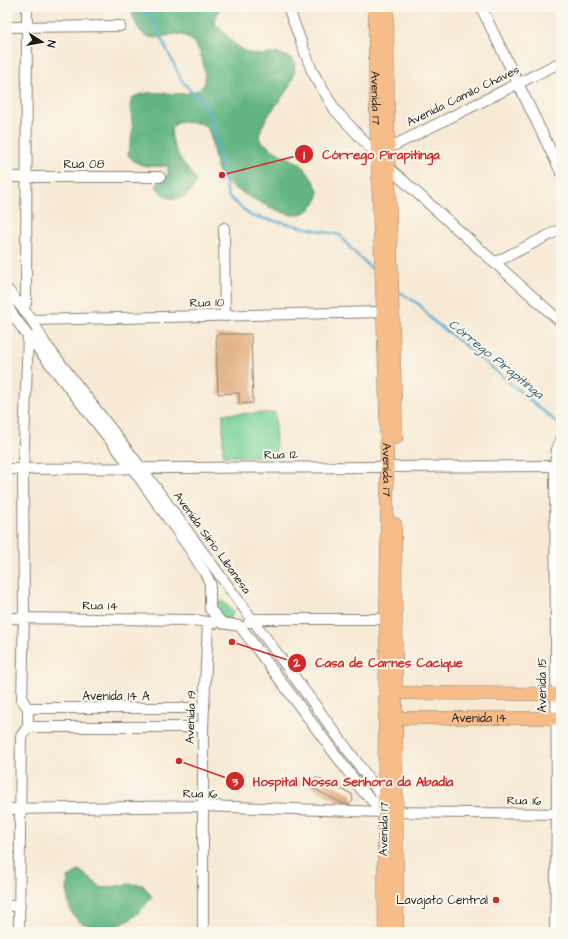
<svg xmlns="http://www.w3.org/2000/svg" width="568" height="939" font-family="'Architects Daughter',sans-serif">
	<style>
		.green { fill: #79d399; stroke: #4a785a }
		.forest { fill: #62b581; stroke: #3f684e }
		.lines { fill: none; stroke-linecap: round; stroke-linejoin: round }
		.stream { stroke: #55add2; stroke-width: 2.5 }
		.building { fill: #e2b084 }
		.minor-casing { stroke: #8a8378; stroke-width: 12 }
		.major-casing { stroke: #8a8378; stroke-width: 14 }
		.minor { stroke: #fff; stroke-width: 10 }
		.major { stroke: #f7bd88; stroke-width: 13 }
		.poi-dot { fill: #c8321e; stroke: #fbf7ec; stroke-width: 1.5 }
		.labels { text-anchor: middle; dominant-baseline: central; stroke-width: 4; stroke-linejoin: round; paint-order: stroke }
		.street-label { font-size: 12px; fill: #1c1c1c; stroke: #fbf7ec }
		.poi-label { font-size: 12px; fill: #1c1c1c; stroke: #fbf7ec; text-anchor: end }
		.water-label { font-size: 13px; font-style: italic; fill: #365d6e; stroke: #fbf7ec }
		.leader { fill: none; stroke: #d62828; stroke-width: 1.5 }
		.callout-dot { fill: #d62828; stroke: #fbf7ec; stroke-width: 1.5 }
		.mark-label { font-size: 12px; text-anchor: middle; font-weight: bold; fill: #fff }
		.callout-label { font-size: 13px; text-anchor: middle; font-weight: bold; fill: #d62828; stroke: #fbf7ec; stroke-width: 4; stroke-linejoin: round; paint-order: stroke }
	</style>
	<rect width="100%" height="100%" fill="#fbf7ec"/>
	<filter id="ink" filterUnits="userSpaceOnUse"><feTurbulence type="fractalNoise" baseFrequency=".025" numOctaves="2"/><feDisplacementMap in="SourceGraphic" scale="8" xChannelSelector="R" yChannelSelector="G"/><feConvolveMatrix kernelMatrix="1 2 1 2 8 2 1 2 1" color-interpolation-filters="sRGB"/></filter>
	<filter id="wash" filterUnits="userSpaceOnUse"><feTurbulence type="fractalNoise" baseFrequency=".012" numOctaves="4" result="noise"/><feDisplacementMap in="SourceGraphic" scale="16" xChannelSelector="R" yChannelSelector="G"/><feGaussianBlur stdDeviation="0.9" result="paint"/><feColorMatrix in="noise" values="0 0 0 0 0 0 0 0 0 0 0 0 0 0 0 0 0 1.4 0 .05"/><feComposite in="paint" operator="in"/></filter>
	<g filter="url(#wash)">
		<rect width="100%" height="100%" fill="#f7ead5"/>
		<g class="green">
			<polygon points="275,413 276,456 223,456 223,414"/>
			<polygon points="223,601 233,612 230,620 226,621 215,609 217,604"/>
		</g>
		<g class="forest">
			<path d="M130,7H220L214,22C225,33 234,47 249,53C267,59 275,46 294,61C300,91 262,110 259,138C266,146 278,154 289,158C294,161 300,162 304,168C308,173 316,184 318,191C320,205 304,216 292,215C279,213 231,189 223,179C212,165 215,142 207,127L199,123L178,122L171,128C172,153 184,162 196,181C188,202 169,205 156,187L160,180L168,175V166C152,166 139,169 128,155L133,129L130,106L132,98C156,84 185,104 204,85C207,67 200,36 177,34C167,34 159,40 149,37C137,33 134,18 130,7Z"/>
			<path d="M79,870L102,888C119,887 126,882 143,885L152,897C143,909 133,920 119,925C107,930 84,928 75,917C67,909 66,889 68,878Z"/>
		</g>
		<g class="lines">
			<g class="stream">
				<polyline points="139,7 151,17 182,81 211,114 228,196 251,216 340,235 351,249 371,268"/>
				<polyline points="400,292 420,305 432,320 471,350 561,426"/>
			</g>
		</g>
		<g id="blocks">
			<g class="building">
				<polygon points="216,334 251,334 253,403 239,404 239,393 218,394"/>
				<polygon points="315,777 352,794 353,801 349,804 344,804 310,787"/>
			</g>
		</g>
	</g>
	<g filter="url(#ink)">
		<use href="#blocks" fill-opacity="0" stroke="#8a8378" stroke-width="1"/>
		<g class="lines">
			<g class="minor-casing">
				<g id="minor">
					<polyline points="288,7 312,71 335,110 388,167 561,322"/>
					<polyline points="481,7 561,172"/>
					<polyline points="7,27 120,26"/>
					<polyline points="383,151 561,62"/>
					<polyline points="7,177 160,177"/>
					<polyline points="224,228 225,316"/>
					<polyline points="494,263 561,229"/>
					<polyline points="7,289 32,320 44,342 142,469 386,802"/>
					<polyline points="7,303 10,311 28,336 133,469 189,548 205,573 210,583 210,609 222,623 240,626 361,789 383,812"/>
					<polyline points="23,307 26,303 27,7"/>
					<polyline points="32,320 383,312"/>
					<polyline points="7,469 555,466"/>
					<polyline points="7,618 193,620 215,623"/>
					<polyline points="249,622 251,619 386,619"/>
					<polyline points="28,708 204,708"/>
					<polyline points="28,727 203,727"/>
					<polyline points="7,809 203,806 383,812 561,814"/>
					<polyline points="7,906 20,906"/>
					<polyline points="19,932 21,736 28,727 28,708 22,700 24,611 23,469 28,336 31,337"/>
					<polyline points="203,932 203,727 208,623"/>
					<polyline points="555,932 557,814 555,466 557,449 561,440"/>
				</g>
			</g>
			<g class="major-casing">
				<g id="major">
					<path id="s1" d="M375,7C374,160 386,314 387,467C388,622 382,777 385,932"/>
					<polyline points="387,7 388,147 396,438"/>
					<polyline points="395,524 397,932"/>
					<polyline points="397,693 561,694"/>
					<path id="s2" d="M397,718H561"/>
				</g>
			</g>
			<use href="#minor" class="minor"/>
			<use href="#major" class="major"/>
		</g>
	</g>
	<circle class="poi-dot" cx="496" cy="900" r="4"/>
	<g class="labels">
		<g class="street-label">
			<text transform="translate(463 96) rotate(-26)">Avenida Camilo Chaves</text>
			<text stroke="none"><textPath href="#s1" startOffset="91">Avenida 17</textPath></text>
			<text x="84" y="164">Rua 08</text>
			<text transform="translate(207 303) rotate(-1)">Rua 10</text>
			<text transform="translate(281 455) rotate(-1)">Rua 12</text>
			<text stroke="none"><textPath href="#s1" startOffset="463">Avenida 17</textPath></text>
			<text transform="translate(212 543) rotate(54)">Avenida Sírio Libanesa</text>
			<text transform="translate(100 606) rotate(1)">Rua 14</text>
			<text transform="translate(542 685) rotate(-90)">Avenida 15</text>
			<text x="116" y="696">Avenida 14 A</text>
			<text transform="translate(191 717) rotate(-88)">Avenida 19</text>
			<text stroke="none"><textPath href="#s2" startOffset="82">Avenida 14</textPath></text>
			<text transform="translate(200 794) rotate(1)">Rua 16</text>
			<text transform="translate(524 801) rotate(1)">Rua 16</text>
			<text transform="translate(384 829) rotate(-89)">Avenida 17</text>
		</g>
		<g class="poi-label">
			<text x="488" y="900">Lavajato Central</text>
		</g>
		<g class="water-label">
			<text transform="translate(496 359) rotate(39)">Córrego Pirapitinga</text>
		</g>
	</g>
	<path class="leader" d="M222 175L304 154M232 642L297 663M179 761L235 781"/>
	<g class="callout-dot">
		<circle cx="222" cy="175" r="4"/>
		<circle cx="232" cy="642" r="4"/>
		<circle cx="179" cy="761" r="4"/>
		<circle cx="304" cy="154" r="10"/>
		<circle cx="297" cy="663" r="10"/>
		<circle cx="235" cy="781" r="10"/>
	</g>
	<g class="mark-label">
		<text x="304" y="159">1</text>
		<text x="297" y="667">2</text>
		<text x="235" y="786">3</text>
	</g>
	<g class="callout-label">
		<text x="381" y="159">Córrego Pirapitinga</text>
		<text x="389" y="667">Casa de Carnes Cacique</text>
		<text x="353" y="786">Hospital Nossa Senhora da Abadia</text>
	</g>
	<rect width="568" height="939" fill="none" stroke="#fbf7ec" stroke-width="24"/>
	<g transform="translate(42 42) rotate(101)" stroke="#fbf7ec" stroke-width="3" paint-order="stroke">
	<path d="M0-3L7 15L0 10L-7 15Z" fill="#1c1c1c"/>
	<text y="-6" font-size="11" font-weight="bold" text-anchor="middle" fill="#1c1c1c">N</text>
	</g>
</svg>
